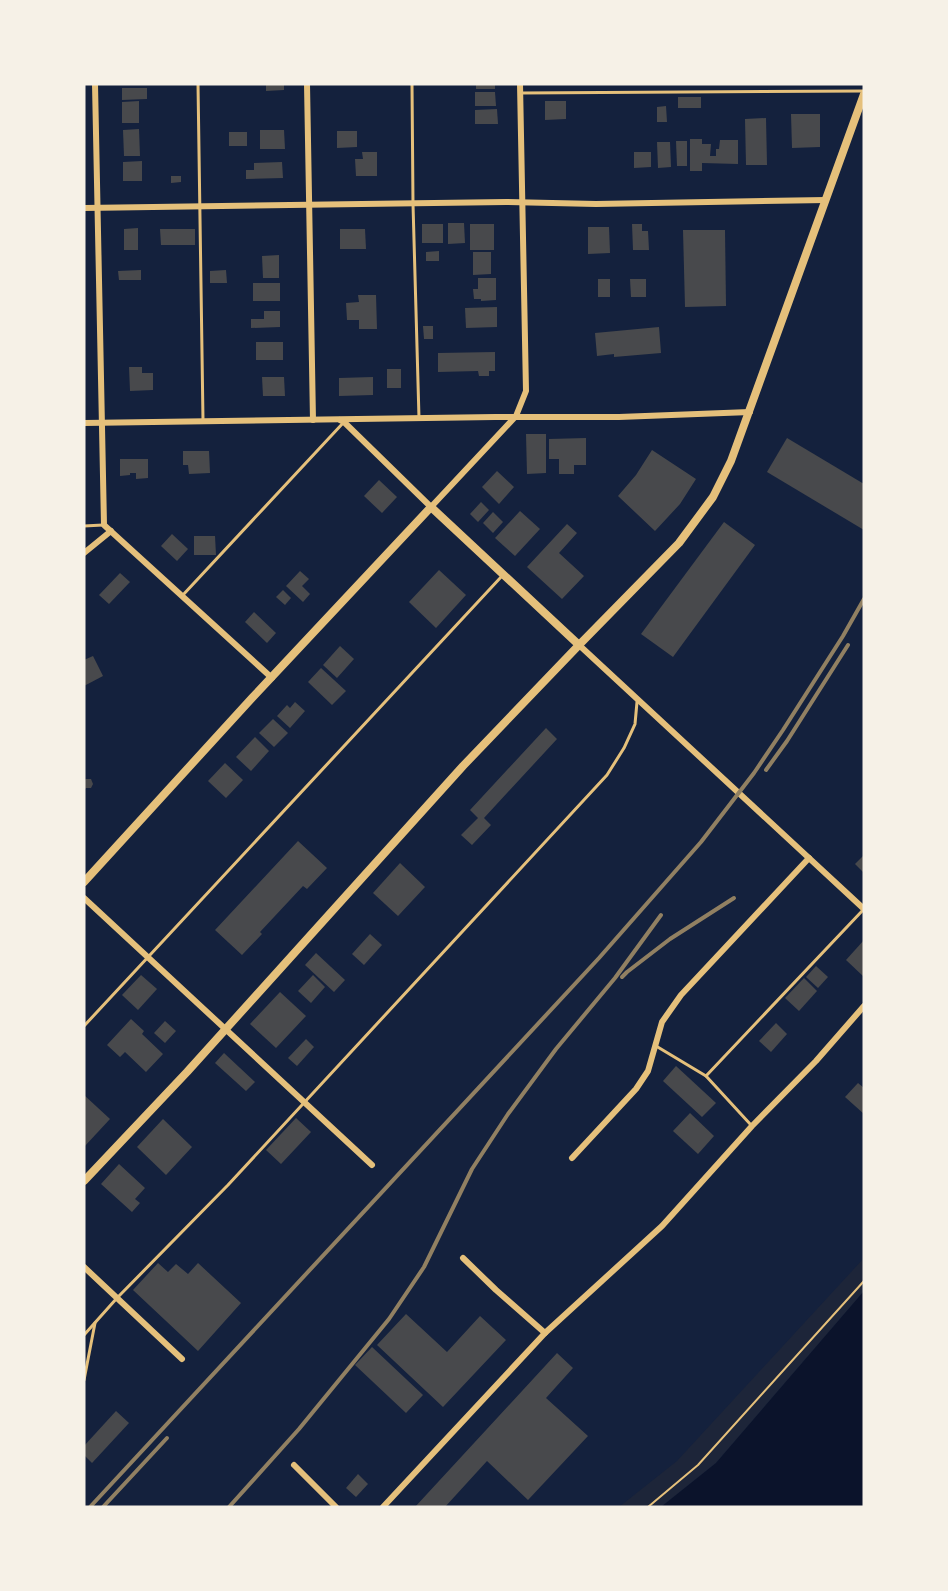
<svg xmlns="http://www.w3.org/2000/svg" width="948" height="1591" font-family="'Crimson Pro',serif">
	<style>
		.green { fill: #1d2539 }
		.water { fill: #0b132b }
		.building { fill: #48494c }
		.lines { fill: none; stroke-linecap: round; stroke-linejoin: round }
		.path { stroke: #e5c07b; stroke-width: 2 }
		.service { stroke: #e5c07b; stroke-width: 3 }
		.minor { stroke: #e5c07b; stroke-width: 6 }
		.tertiary { stroke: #e5c07b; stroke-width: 8 }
		.secondary { stroke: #e5c07b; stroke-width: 8 }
		.rail { stroke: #918062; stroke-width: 4 }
	</style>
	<rect width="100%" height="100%" fill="#14213d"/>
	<polygon class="green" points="864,1258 864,1291 716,1463 661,1507 619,1507 677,1461"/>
	<polygon class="water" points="864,1291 864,1507 661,1507 716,1463"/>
	<g class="building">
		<polygon points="266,84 284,84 284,90 266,91"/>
		<rect x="476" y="84" width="19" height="5"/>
		<polygon points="122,88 147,88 147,99 122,100"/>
		<polygon points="475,92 495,92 496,106 475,106"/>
		<rect x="678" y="97" width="23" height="11"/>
		<polygon points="139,101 139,123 122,123 122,102"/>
		<polygon points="545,101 566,101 566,119 545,120"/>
		<polygon points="666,106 667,122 657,122 657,107"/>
		<polygon points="497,109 498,124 475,124 475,110"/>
		<polygon points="791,114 820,114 820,147 792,148"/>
		<polygon points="766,118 767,165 746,165 745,119"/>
		<polygon points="139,129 140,156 124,156 123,130"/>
		<polygon points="260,130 284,130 285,149 260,149"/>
		<polygon points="337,131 357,131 357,147 337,148"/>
		<rect x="229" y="132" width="18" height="14"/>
		<polygon points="690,139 702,139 702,144 711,144 710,156 716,156 716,149 719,149 720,140 738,140 738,164 702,163 702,171 690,171"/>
		<polygon points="676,141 687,141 687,166 677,166"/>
		<polygon points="657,142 670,142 671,167 658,168"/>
		<polygon points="362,152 377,152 377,176 356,176 355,159 363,159"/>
		<polygon points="634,152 651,152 651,167 634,168"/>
		<polygon points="142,161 142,181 123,181 123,162"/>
		<polygon points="282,162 283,178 246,179 246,170 254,170 254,163"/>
		<polygon points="171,176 181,176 181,182 171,183"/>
		<polygon points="448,223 464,223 465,243 448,244"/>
		<rect x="422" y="224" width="21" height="19"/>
		<rect x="470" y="224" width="24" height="26"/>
		<polygon points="632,224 642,224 642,231 648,231 649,250 633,250"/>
		<polygon points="588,227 609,227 610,253 588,254"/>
		<polygon points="138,228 138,250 124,250 124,229"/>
		<polygon points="160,229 195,229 195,245 161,245"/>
		<polygon points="340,229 365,229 366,249 340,249"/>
		<polygon points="683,230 725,230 726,306 685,307"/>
		<polygon points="439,251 439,261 426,261 426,252"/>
		<polygon points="473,252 491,252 491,274 473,275"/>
		<polygon points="279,255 279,278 263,278 262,256"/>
		<polygon points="141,270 141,280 119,280 118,271"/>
		<polygon points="226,270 227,283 210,283 210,271"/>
		<polygon points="478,278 496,278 496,300 481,301 481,299 474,299 473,289 478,289"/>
		<rect x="598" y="279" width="12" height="18"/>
		<polygon points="630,279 646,279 646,297 631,297"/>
		<rect x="253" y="283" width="27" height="18"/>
		<polygon points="358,295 376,295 377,329 359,329 359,320 347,320 346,303 359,302"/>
		<polygon points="497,307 497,327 466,328 465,308"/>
		<polygon points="264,311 280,311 280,327 251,328 251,319 264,319"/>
		<polygon points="423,326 433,326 433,339 424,339"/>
		<polygon points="659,327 661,353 614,357 614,354 597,356 595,333"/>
		<rect x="256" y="342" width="27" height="18"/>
		<polygon points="495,352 495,371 489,371 489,376 479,376 478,371 438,372 438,353"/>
		<polygon points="129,367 142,367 142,373 153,373 153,390 130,391"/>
		<rect x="387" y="369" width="14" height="19"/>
		<polygon points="262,377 284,377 285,396 263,396"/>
		<polygon points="373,377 373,395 339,396 339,378"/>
		<polygon points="526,434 546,434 546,473 527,474"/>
		<polygon points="586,438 586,465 574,465 574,474 559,474 559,459 549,459 549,439"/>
		<polygon points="787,438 864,484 864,530 767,472"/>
		<polygon points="652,450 696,479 680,504 655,531 618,496 636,475"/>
		<polygon points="183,451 209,451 210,473 189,474 188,465 183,465"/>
		<polygon points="120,459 148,459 148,478 136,479 136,473 130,473 130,475 120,476"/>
		<polygon points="497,471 514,487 499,504 482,487"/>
		<polygon points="379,480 397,497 382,513 364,496"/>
		<polygon points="481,502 489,510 478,522 470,514"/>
		<polygon points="520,511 540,529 515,556 495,538"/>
		<polygon points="493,512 503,522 493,533 483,523"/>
		<polygon points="724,522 755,545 673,657 641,634"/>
		<polygon points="567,524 577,533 559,553 584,576 562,599 527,567"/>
		<polygon points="172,534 188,549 177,561 161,546"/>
		<polygon points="194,536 215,536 216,555 194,555"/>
		<polygon points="439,570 466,595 436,628 409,602"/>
		<polygon points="300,571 309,579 302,586 310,594 303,602 286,586"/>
		<polygon points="120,573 130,582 109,604 99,595"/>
		<polygon points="283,590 291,598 285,605 276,597"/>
		<polygon points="254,612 276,633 267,643 245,622"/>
		<polygon points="340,646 354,659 337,678 323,665"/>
		<polygon points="93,656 103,676 84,686 84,660"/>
		<polygon points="321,668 346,691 332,705 308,682"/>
		<polygon points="295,702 305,711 290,728 277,716 287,705 290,708"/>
		<polygon points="273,719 288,733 274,747 259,733"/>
		<polygon points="546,728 557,739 484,818 491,825 472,845 461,835 478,818 470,810"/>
		<polygon points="255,737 269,751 251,771 236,757"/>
		<polygon points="225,763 243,780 226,798 208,781"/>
		<polygon points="86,779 91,779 93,784 91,788 86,788 84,790 84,780"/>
		<polygon points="298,841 327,868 307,889 303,886 260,932 262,934 242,955 215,930"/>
		<polygon points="864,855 864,873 855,864"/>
		<polygon points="400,863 425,887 398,916 373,893"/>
		<polygon points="370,934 382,945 364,965 352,954"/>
		<polygon points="864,940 864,977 846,960"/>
		<polygon points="316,953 345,980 334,992 305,965"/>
		<polygon points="816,966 828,977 818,988 806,977"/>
		<polygon points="141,975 157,989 138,1010 122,995"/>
		<polygon points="313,975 325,987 311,1003 298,991"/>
		<polygon points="804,978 817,991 799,1011 785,998"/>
		<polygon points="280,992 306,1016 276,1048 250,1024"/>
		<polygon points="131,1019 144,1031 142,1034 163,1054 146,1072 125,1052 120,1057 107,1045"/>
		<polygon points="165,1021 176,1031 165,1043 154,1033"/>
		<polygon points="776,1023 787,1034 771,1052 759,1041"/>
		<polygon points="306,1039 314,1047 297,1066 288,1058"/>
		<polygon points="224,1053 255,1082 246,1091 215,1063"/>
		<polygon points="676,1066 716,1103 702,1117 663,1081"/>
		<polygon points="858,1083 864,1088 864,1114 845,1097"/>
		<polygon points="84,1095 110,1119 84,1147"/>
		<polygon points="690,1113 714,1136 698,1154 673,1131"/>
		<polygon points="296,1118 311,1132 281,1164 266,1150"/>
		<polygon points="163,1119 192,1147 166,1175 137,1147"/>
		<polygon points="119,1164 145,1188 135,1199 140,1203 132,1212 101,1184"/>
		<polygon points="158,1263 168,1272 176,1264 188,1274 198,1263 241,1303 198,1351 133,1290"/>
		<polygon points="406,1314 447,1352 480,1316 506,1340 443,1407 377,1345"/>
		<polygon points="372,1347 423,1395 406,1413 355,1365"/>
		<polygon points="557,1353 573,1368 546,1398 588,1436 528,1500 487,1461 445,1507 415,1507"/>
		<polygon points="116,1411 129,1423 92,1463 84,1455 84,1446"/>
		<polygon points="358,1474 368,1484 356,1497 346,1488"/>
	</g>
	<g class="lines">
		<polyline class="path" points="648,1507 698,1465 864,1281"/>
		<g class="service">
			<polyline points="198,84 203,420"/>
			<polyline points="412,84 413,204 419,418"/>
			<polyline points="521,93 864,91"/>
			<polyline points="84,526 103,525"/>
			<polyline points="182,596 344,422"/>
			<polyline points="84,1026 502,576"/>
			<polyline points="656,1046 706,1076 751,1125"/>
			<polyline points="706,1076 863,910"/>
			<polyline points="84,1335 117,1298 228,1185 607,775 624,748 635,724 637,702"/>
			<polyline points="84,1380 95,1323"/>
		</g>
		<g class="minor">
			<polyline points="95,84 104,525 272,678"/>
			<polyline points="307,84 313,420"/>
			<polyline points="84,208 506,202 596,204 826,200"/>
			<polyline points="340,420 344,422 431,507 516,416 526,391 520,84"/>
			<polyline points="84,423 495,417 619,417 750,412"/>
			<polyline points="84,553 111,531"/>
			<polyline points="579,645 864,909"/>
			<polyline points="84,898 372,1165"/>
			<polyline points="572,1158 636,1089 648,1071 662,1022 681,995 809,858"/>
			<polyline points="463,1258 496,1290 545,1333"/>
			<polyline points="84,1267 182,1359"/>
			<polyline points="294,1465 336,1507"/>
			<polyline points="383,1507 545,1333 662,1226 752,1126 816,1061 864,1006"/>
		</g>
		<polyline class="tertiary" points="84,882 252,698 431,507 579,645"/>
		<polyline class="secondary" points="84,1181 187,1072 463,766 579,645 679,543 713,497 731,461 864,94"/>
		<g class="rail">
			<polyline points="766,770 787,741 848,645"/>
			<polyline points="622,977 627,972 670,939 734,898"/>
			<polyline points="90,1507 599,958 701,842 754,773 783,730 843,636 864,599"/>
			<polyline points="103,1507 167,1438"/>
			<polyline points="229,1507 299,1429 389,1319 424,1267 472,1169 508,1114 556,1049 615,978 661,915"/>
		</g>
	</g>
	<rect width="948" height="1591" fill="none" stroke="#f6f1e7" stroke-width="171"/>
</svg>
